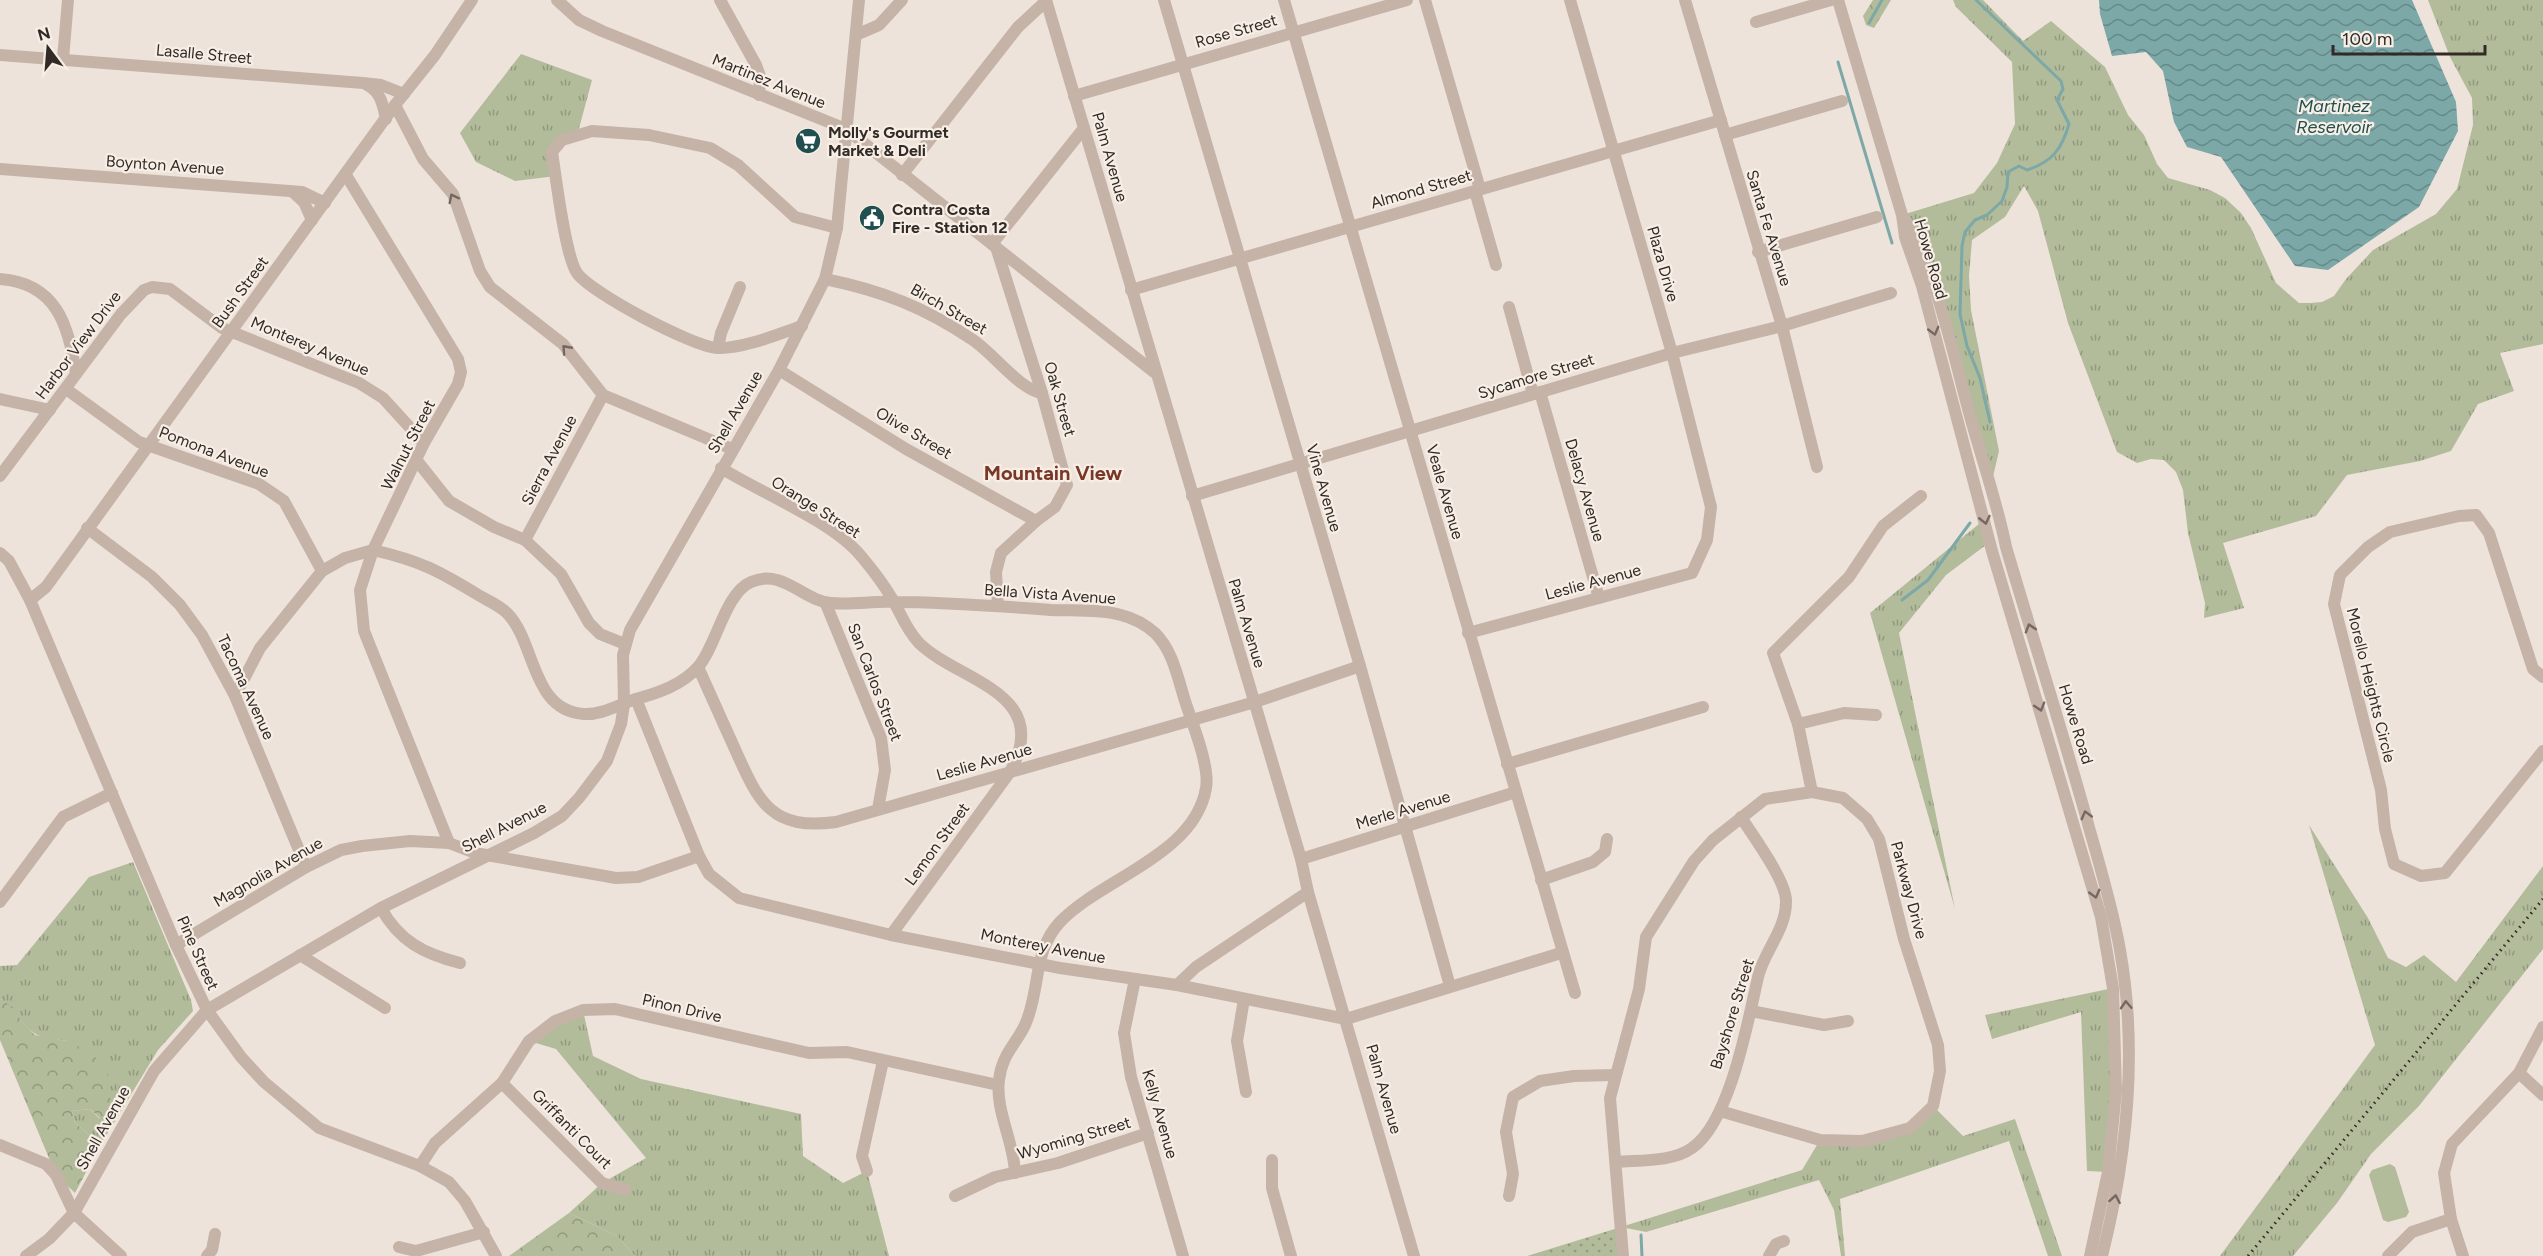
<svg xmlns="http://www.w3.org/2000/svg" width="2543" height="1256" font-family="Figtree,sans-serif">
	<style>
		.grass { fill: url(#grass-tufts) }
		.forest { fill: url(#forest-crowns) }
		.park { fill: url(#park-dots) }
		.garden { fill: #b2bc9b }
		.water { fill: url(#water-waves) }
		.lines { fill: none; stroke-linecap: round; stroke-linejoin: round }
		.stream { stroke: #7ca8a8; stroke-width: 3 }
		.minor { stroke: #c5b3a7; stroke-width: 12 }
		.rail { stroke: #322a27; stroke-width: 3; stroke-dasharray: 1.5 4.5; stroke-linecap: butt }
		.oneway { stroke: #746861 }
		.labels { text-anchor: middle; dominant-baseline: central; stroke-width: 4.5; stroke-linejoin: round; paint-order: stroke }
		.street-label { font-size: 16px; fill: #322a27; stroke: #f7eee5 }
		.poi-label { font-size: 16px; font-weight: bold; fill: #322a27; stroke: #f7eee5; text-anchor: start }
		.water-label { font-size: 18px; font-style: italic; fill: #214f4f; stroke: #f7eee5 }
		.quarter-label { font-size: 20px; font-weight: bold; fill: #793728; stroke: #f7eee5 }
	</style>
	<defs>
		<pattern id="grass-tufts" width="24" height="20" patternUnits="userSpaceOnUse" patternTransform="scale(1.5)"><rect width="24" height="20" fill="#b2bc9b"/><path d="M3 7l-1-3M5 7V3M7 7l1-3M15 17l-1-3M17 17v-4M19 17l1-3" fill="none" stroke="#91997e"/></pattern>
		<pattern id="forest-crowns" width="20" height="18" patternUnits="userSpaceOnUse" patternTransform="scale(1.5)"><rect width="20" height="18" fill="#b2bc9b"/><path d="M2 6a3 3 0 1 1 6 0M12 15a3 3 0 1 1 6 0" fill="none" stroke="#91997e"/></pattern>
		<pattern id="park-dots" width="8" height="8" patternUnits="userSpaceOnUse" patternTransform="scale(1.5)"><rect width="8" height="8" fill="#b2bc9b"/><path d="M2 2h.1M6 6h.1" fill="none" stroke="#91997e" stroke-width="1.8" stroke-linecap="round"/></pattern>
		<pattern id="water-waves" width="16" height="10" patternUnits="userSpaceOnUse" patternTransform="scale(1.5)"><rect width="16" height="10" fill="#7ca8a8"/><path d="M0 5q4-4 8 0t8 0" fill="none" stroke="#668989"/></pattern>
	</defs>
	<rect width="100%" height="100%" fill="#eee3da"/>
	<g class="grass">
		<polygon points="1953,0 1983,0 2023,41 2051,21 2105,67 2128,115 2144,135 2157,164 2168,178 2210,190 2225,198 2241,213 2251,228 2276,283 2299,303 2310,303 2322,302 2334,296 2346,279 2373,250 2436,214 2457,189 2473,125 2472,98 2450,57 2428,0 2543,0 2543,344 2500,353 2514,391 2478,404 2451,451 2420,461 2347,475 2316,516 2223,543 2244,608 2204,618 2205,603 2188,533 2183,490 2176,472 2164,460 2151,459 2137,463 2117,452 2068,323 2038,211 2024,186 2005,217 1972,240 1969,276 1971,310 1999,451 1991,485 1955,361 1902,215 1974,193 1997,163 2015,124 2012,62 1956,7"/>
		<polygon points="521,54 592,80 577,136 552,152 556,176 515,181 476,162 460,133"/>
		<polygon points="1985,519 1990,542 1946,575 1899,633 1955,909 1870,613"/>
		<polygon points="2309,825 2368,918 2388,958 2406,967 2424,955 2456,982 2543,866 2543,949 2419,1106 2371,1154 2337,1203 2293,1256 2220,1256 2375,1045"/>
		<path d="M133,862L191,1000L193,1011L158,1050L101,1144L75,1123L72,1111L90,1109L100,1119L67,1041C57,1039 42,1039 34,1033C20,1024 14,1009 0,999V966L17,965L89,877Z"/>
		<polygon points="2113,988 2108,1172 2087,1171 2081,1012 1992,1039 1985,1015"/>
		<polygon points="583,1010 593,1056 641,1079 801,1114 803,1156 843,1183 867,1171 889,1256 635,1256 617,1236 569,1213 602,1183 646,1158 556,1049 529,1041"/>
		<polygon points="1933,1106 1963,1136 2015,1119 2062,1256 2048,1256 2009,1141 1840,1199 1845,1256 1841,1256 1834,1210 1819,1180 1646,1232 1621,1227 1802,1170 1820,1140 1862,1141 1910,1128"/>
	</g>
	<g class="forest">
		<polygon points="1873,0 1891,0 1874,28 1866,25 1863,16"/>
		<polygon points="0,999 14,1008 21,1021 35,1035 67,1041 92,1053 108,1073 111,1104 101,1119 90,1109 72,1111 75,1123 101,1144 75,1193 56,1175 0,1040"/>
		<polygon points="569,1213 617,1236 635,1256 509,1256"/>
	</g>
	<polygon class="park" points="1621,1227 1623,1256 1527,1256"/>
	<polygon class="garden" points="2390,1164 2395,1167 2409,1212 2406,1217 2388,1222 2383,1220 2369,1175 2372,1170"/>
	<polygon class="water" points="2099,0 2412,0 2456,102 2458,131 2419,207 2328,270 2295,266 2221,157 2187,147 2174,122 2163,71 2146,52 2112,56 2100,14"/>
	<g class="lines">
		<g class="stream">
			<path d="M1976,0L2061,81L2063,89L2057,100L2069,124C2062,149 2052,162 2027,170L2019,166L2008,172L2007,187L2002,201L1987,215L1975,220L1965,232L1962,246L1960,314L1967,346L1980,378L1990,422"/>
			<polyline points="1869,23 1882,0"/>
			<polyline points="1838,62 1892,243"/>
			<polyline points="1902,600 1928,580 1970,523"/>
			<polyline points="1641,1235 1642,1256"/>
		</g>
		<g class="minor">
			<polyline points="557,0 579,20 602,31 846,129 1154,372"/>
			<polyline points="720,0 756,65 760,76 759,95"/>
			<polyline points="1046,0 1301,859 1308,892 1414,1256"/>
			<polyline points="1164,0 1360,666 1450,986"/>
			<polyline points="1284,0 1575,993"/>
			<polyline points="1425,0 1480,189"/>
			<polyline points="1685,0 1782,326 1817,467"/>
			<polyline points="1838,0 1902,215 1905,237 1922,286 1992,551 2101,917 2113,988 2116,1091 2108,1172 2090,1256"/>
			<polyline points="1756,22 1831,0"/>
			<polyline points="856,35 879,25 902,0"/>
			<polyline points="0,55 363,83 381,85 404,94"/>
			<polyline points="63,59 68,0"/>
			<path d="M367,85C381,92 383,105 386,119"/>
			<polyline points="1074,96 1407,0"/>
			<polyline points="395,105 423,159 453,194 480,271 490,287 563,344 603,395 732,449"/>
			<polyline points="1725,135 1842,101"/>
			<polyline points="0,169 302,192 325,203"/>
			<polyline points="902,175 1018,27 1046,1"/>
			<polyline points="1475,191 1496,265"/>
			<polyline points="293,192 304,202 312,220"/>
			<path d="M1906,221C1936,272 1954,357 1970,416C1982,460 1997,502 2006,547C2034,642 2064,736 2090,831C2101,870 2113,910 2120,950C2138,1052 2127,1157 2102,1256"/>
			<polyline points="992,244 1084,128"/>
			<polyline points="996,247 1042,393 1067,485 1055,507 1036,521 1001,553 996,572 998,606"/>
			<polyline points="1758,252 1877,217"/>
			<path d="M0,279C56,283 69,325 76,374"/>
			<path d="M825,279C883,291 924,307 973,340C994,354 1019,389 1042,393"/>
			<polyline points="1131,290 1721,120"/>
			<polyline points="1509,307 1533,394"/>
			<path d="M802,326C779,334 742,349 718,348C693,347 591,293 577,273C565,256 556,177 552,152L562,140L592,131L649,135L710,148L738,165L795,217L837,228"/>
			<polyline points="718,348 721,333 740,287"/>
			<polyline points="779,370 906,449 1036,521"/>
			<polyline points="66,389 139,442 259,484 284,501 322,571"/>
			<polyline points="1540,392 1599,598"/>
			<polyline points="0,399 50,410"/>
			<polyline points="418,462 449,501 494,527 525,540 561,574 589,623 600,634 625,644"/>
			<path d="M721,468C761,493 832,521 861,556C872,569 884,585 893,600C902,616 906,629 919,643C959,682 1054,692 1010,772L891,935"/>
			<polyline points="0,476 121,314 144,290 152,287 170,289 222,328 359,383 383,398 424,443"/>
			<polyline points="1192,496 1672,353 1782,326 1891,293"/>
			<polyline points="87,528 152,577 180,605 202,635 235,696 306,867"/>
			<polyline points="525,540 603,395"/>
			<polyline points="0,553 9,561 30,600 176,945 207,1010 241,1057 264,1082 319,1128 420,1166 449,1182 465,1201 496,1256"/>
			<polyline points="30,600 46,587 395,105 435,55 472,0"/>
			<polyline points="826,604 881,738 885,770 878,809"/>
			<polyline points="1468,633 1692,573 1707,540 1711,507 1672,353 1570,0"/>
			<path d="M698,667C710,694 722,720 734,747C758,800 769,831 836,822L1255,702L1360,666"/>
			<polyline points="2543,677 2533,669 2489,533 2476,515 2459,516 2390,532 2368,547 2340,575 2334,604 2381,790 2385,829 2394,864 2421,876 2445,873 2543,751"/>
			<polyline points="235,696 260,648 322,571 345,558 373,550 424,443 458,384 461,372 458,359 346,175"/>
			<polyline points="636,699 699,856 709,874 739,898 891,935 1060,968 1177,985 1346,1019 1561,953"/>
			<polyline points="1798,724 1844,713 1876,715"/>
			<polyline points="1507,764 1703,707"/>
			<polyline points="1812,792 1798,724 1773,653 1849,577 1883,526 1921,496"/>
			<path d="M449,843L364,631L360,590L373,550C421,561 439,571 480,596C489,601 500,606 507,613C536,642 531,711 584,714C603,715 619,704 636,699C658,693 682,685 698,667C716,647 725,593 751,582C783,568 803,601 831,603C852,605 873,601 894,602C946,602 998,606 1051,610C1073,611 1099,609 1121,615C1133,618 1146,625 1155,633C1174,652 1178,680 1186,704C1193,725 1210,767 1206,788C1195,855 1102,878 1060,922C1032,952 1041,990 1025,1025C1015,1046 1002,1054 999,1080C995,1110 1014,1142 1015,1173"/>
			<polyline points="1301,859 1516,792"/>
			<polyline points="1541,880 1593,862 1605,852 1607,839"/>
			<polyline points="0,902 63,817 112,793"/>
			<path d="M381,908C399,941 424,954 460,963"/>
			<polyline points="176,945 306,867 341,850 362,846 410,841 449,843 475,853 616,878 638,877 699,856"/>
			<polyline points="300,955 385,1008"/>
			<polyline points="1135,979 1124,1033 1131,1077 1183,1256"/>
			<polyline points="1177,985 1196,967 1308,892"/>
			<polyline points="1244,999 1237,1041 1246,1092"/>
			<polyline points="1751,1011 1824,1025 1848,1021"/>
			<polyline points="2519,1073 2543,1095"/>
			<polyline points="502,1083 602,1183 625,1190"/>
			<polyline points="0,1145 46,1164 56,1175 74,1213 121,1256"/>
			<polyline points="1272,1160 1272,1188 1291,1256"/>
			<path d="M1617,1162C1640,1160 1673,1162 1692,1148C1730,1122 1748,1021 1758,977C1764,951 1787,929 1786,900C1785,879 1753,836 1741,817"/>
			<polyline points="420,1166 435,1143 502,1083 529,1041 555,1021 583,1010 615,1009 809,1053 847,1052 998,1085"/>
			<polyline points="867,1171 862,1156 883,1061"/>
			<polyline points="955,1196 995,1177 1058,1163 1148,1133"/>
			<polyline points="1509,1196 1513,1174 1506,1132 1513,1097 1540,1081 1574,1076 1614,1075"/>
			<polyline points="399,1247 416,1251 484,1232"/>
			<polyline points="26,1256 49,1239 74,1213 154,1071 207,1010 381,908 534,833 562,816 579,798 607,761 621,724 624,704 623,655 630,630 779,370 825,279 837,228 859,0"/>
			<polyline points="207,1256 212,1250 215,1234"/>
			<polyline points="1623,1256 1610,1098 1639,989 1646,937 1694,861 1713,840 1765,799 1812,792 1843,798 1867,819 1879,839 1904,939 1938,1045 1940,1071 1933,1106 1910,1128 1862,1141 1820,1140 1720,1111"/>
			<polyline points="1769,1256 1776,1244 1784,1241"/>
			<polyline points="2388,1256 2412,1232 2451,1219"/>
			<polyline points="2463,1256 2451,1219 2444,1173 2452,1144 2519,1073 2543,1027"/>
		</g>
		<polyline class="rail" points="2248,1256 2543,899"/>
	</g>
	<defs><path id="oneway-chevron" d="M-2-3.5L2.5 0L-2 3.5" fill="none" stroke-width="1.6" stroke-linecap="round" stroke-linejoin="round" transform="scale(1.5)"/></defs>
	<g class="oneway">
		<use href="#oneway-chevron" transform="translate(453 198) rotate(-117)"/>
		<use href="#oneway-chevron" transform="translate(1934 331) rotate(75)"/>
		<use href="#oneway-chevron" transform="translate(566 349) rotate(-132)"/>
		<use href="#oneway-chevron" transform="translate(1985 520) rotate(77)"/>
		<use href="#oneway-chevron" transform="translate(2030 628) rotate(-107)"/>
		<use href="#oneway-chevron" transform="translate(2040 707) rotate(73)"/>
		<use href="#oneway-chevron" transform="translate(2086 815) rotate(-105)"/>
		<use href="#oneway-chevron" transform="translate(2095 894) rotate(75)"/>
		<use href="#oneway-chevron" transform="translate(2126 1005) rotate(-93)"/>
		<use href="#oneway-chevron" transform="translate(2115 1199) rotate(-80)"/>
	</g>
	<defs>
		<g id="supermarket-disc" transform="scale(1.35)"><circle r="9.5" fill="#214f4f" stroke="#f7eee5"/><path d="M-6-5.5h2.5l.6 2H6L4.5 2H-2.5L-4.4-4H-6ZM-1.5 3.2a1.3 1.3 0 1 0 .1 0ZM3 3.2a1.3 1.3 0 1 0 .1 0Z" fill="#fff"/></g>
		<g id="civic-disc" transform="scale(1.35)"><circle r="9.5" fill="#214f4f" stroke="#f7eee5"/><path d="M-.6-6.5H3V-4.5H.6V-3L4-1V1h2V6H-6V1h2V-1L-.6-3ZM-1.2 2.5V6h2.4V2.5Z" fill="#fff"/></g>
	</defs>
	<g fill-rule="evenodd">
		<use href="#supermarket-disc" x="808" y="141"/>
		<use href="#civic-disc" x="872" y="218"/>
	</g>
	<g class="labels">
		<g class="street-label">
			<text transform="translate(1236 31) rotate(-16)">Rose Street</text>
			<text transform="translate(204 54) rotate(5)">Lasalle Street</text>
			<text transform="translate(769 81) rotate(22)">Martinez Avenue</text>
			<text transform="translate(1110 157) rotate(74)">Palm Avenue</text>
			<text transform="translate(165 165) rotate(4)">Boynton Avenue</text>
			<text transform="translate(1421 189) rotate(-16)">Almond Street</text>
			<text transform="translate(1769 228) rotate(73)">Santa Fe Avenue</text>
			<text transform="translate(1931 259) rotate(74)">Howe Road</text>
			<text transform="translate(1663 264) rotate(74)">Plaza Drive</text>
			<text transform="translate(240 292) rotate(-54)">Bush Street</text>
			<text transform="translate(949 309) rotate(30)">Birch Street</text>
			<text transform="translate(78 345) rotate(-53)">Harbor View Drive</text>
			<text transform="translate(310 346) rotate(23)">Monterey Avenue</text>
			<text transform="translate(1536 376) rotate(-17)">Sycamore Street</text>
			<text transform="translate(1060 399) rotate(74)">Oak Street</text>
			<text transform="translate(735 412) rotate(-60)">Shell Avenue</text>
			<text transform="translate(914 433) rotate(31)">Olive Street</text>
			<text transform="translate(408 445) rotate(-63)">Walnut Street</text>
			<text transform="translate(214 452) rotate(21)">Pomona Avenue</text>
			<text transform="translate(549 460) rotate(-62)">Sierra Avenue</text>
			<text transform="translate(1324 488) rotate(74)">Vine Avenue</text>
			<text transform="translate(1585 490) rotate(74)">Delacy Avenue</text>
			<text transform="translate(1445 492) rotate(74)">Veale Avenue</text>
			<text transform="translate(816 507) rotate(32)">Orange Street</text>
			<text transform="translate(1593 582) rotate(-15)">Leslie Avenue</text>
			<text transform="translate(1050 594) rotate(4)">Bella Vista Avenue</text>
			<text transform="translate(1247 623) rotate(73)">Palm Avenue</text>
			<text transform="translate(875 682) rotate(69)">San Carlos Street</text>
			<text transform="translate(2371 685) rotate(76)">Morello Heights Circle</text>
			<text transform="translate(246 687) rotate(65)">Tacoma Avenue</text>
			<text transform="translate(2076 724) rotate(73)">Howe Road</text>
			<text transform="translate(984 762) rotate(-16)">Leslie Avenue</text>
			<text transform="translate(1403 810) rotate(-17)">Merle Avenue</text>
			<text transform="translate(504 827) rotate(-27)">Shell Avenue</text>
			<text transform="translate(937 844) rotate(-54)">Lemon Street</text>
			<text transform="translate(268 872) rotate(-30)">Magnolia Avenue</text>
			<text transform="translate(1909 890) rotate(75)">Parkway Drive</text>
			<text transform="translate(1043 946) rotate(11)">Monterey Avenue</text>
			<text transform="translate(198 953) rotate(66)">Pine Street</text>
			<text transform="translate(682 1008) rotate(13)">Pinon Drive</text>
			<text transform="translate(1732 1014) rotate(-73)">Bayshore Street</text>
			<text transform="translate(1384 1089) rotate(74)">Palm Avenue</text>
			<text transform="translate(1160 1114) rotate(74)">Kelly Avenue</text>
			<text transform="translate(103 1128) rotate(-61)">Shell Avenue</text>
			<text transform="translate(572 1129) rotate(45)">Griffanti Court</text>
			<text transform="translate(1074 1138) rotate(-16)">Wyoming Street</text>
		</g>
		<g class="poi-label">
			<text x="828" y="132">Molly's Gourmet<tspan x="828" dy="18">Market &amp; Deli</tspan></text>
			<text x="892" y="209">Contra Costa<tspan x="892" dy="18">Fire - Station 12</tspan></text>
		</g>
		<g class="water-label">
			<text x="2334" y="106">Martinez<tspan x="2334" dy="21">Reservoir</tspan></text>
		</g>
		<g class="quarter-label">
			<text x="1053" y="473">Mountain View</text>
		</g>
	</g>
	<g transform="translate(48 48) rotate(344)" stroke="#f7eee5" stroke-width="4.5" paint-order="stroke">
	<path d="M0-4.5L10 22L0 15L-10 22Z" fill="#322a27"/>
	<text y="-9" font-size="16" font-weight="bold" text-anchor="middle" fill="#322a27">N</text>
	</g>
	<path d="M2333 45v9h152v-9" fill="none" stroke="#322a27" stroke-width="3"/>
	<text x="2342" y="45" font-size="18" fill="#322a27" stroke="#f7eee5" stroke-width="4.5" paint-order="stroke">100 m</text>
</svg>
